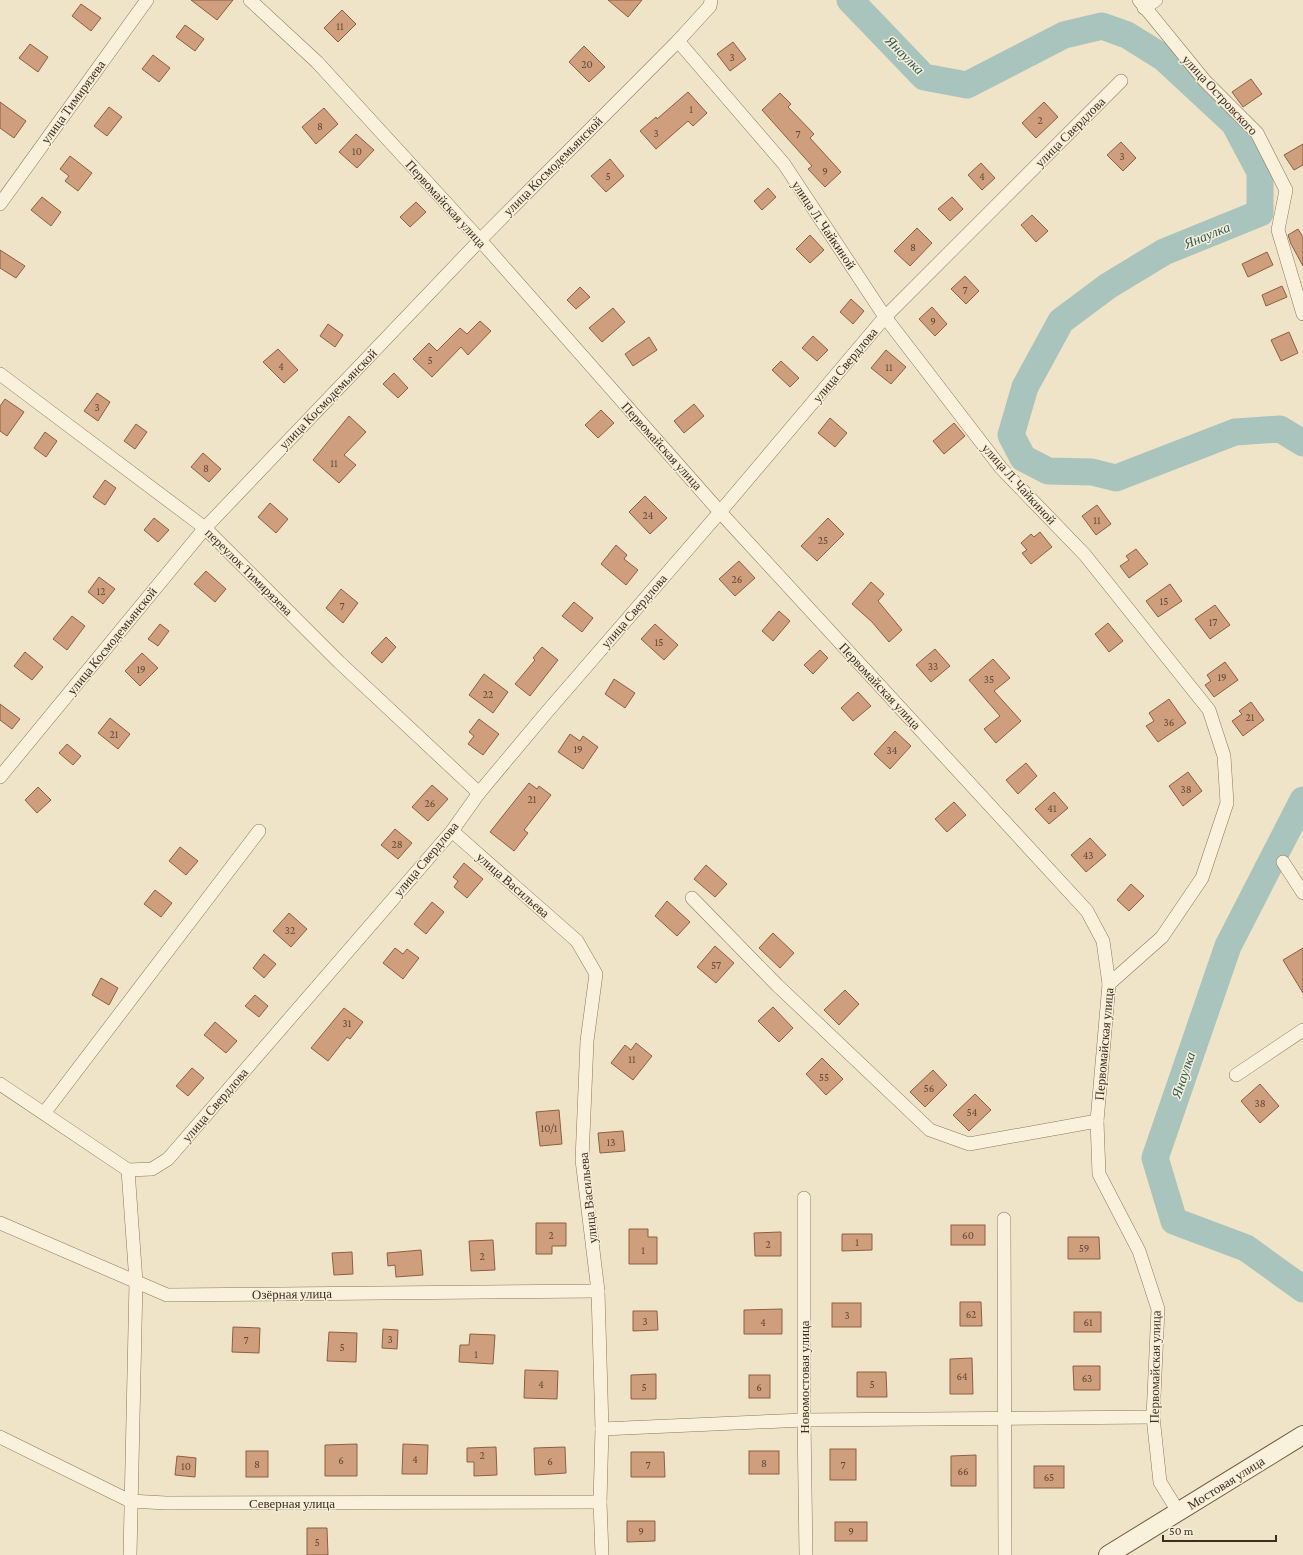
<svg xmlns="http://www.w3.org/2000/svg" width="1303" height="1555" font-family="'Crimson Pro',serif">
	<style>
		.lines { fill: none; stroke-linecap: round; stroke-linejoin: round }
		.river { stroke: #a9c4bc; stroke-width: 27 }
		.building { fill: #cf9f7d; stroke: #8d5f41 }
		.minor-casing { stroke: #8d765c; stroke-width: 14 }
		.secondary-casing { stroke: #6f573f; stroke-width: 20 }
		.minor { stroke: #faf1dc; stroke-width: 13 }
		.secondary { stroke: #faf1dc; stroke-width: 18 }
		.labels { text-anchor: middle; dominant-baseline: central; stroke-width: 3; stroke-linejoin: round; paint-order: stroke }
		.number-label { font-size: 11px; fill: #624a37 }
		.street-label { font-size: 13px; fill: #3d2e20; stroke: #f7eed8 }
		.water-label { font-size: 14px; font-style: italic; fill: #2f5d5a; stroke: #f7eed8 }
	</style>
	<rect width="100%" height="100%" fill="#f0e4c8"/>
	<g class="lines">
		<g class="river">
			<polyline points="850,0 924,77 967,85 1064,35 1102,26 1127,35 1164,58 1234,123 1260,172 1260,213 1164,252 1108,286 1061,321 1025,387 1011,435 1023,458 1048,471 1092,472 1116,478 1235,432 1280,429 1303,443"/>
			<polyline points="1303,800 1228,946 1155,1158 1174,1221 1246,1248 1303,1289"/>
		</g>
	</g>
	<g class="building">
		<polygon points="191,0 233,0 217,20"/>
		<polygon points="608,0 642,0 628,17"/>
		<polygon points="81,4 101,18 91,31 72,16"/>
		<polygon points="342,10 356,24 338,42 324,28"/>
		<polygon points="185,25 204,39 195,51 176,37"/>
		<polygon points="733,42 746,59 730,71 717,54"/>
		<polygon points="30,44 48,57 38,72 19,58"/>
		<polygon points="584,46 605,67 589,82 569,62"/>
		<polygon points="153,55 170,68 159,82 142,69"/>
		<polygon points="1251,79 1262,94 1243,107 1232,92"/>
		<polygon points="688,92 707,113 693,126 688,121 656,149 640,131 656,117 657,119"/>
		<polygon points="780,93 791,104 788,107 814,134 810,138 841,172 825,187 808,169 812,166 762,110"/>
		<polygon points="0,102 26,121 14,138 0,128"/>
		<polygon points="1044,102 1058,117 1036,138 1022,123"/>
		<polygon points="109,107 122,117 107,136 94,126"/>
		<polygon points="324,108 338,124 316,144 302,127"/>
		<polygon points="356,134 374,150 357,168 339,152"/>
		<polygon points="1121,142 1136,158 1123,171 1107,155"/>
		<polygon points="1303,144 1303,165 1294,170 1284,155"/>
		<polygon points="70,156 92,173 78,191 65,181 69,176 60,169"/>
		<polygon points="610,159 624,176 606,192 591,176"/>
		<polygon points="981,163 995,178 982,190 968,175"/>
		<polygon points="768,188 776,197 762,210 754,201"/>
		<polygon points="42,197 61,212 51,226 31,210"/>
		<polygon points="952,197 963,209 950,221 938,209"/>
		<polygon points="416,202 426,212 410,227 400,217"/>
		<polygon points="1032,215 1048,231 1036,242 1021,225"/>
		<polygon points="917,228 932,243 910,266 894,251"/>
		<polygon points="1298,229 1303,237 1303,266 1291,244 1288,235"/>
		<polygon points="810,235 824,250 810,263 796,249"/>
		<polygon points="0,250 25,266 16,278 0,268"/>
		<polygon points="1267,252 1273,265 1248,277 1242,264"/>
		<polygon points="965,276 979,291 966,304 951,289"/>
		<polygon points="1282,286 1287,297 1266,306 1262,295"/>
		<polygon points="580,287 590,297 576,309 567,300"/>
		<polygon points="851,299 864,311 853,324 840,312"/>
		<polygon points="932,307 947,324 935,336 919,319"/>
		<polygon points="613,308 625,322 602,342 589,328"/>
		<polygon points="480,321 491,331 468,355 461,347 432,377 413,359 429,343 437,351 460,328 467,334"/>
		<polygon points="328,324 343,335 335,347 320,336"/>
		<polygon points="1289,332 1298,353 1281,361 1271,340"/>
		<polygon points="813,336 828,350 817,361 802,348"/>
		<polygon points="649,337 657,350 633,366 625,354"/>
		<polygon points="278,349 298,370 284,383 263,362"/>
		<polygon points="886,350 906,367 891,384 871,368"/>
		<polygon points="781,361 799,378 790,387 772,370"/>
		<polygon points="394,373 408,388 398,398 383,384"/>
		<polygon points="97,393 110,402 98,421 84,411"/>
		<polygon points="5,399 24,412 7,436 0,431 0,406"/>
		<polygon points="694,404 704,416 684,433 674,421"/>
		<polygon points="601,410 614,423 598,438 585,425"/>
		<polygon points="349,416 366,432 344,455 356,465 339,483 313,460"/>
		<polygon points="830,418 847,433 835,447 818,433"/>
		<polygon points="954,423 965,436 944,454 933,441"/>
		<polygon points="136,424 147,432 135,449 124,441"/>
		<polygon points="45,432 57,441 46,457 34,448"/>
		<polygon points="203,453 221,469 209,482 191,467"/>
		<polygon points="105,480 116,488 105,505 93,497"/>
		<polygon points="645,496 667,518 650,534 629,512"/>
		<polygon points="270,503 288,519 276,533 258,517"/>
		<polygon points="1097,505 1111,524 1096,535 1082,516"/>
		<polygon points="154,518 169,530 158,542 144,530"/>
		<polygon points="828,518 844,534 817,561 801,546"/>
		<polygon points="1040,532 1052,547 1031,564 1022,553 1027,550 1021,543 1031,534 1034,537"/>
		<polygon points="616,545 627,555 624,559 638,570 626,585 601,564"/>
		<polygon points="1136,549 1148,564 1129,578 1120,566 1129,560 1126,556"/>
		<polygon points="739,561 755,578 735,596 719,579"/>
		<polygon points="206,571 226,589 215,602 194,584"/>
		<polygon points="99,577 115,589 103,604 88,592"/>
		<polygon points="871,582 884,594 878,601 902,630 889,642 872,622 852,604"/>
		<polygon points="1170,584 1182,601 1158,617 1146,601"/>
		<polygon points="341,589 358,603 343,623 326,608"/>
		<polygon points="574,602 593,618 582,632 562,616"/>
		<polygon points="1215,605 1230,625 1210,639 1195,619"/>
		<polygon points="779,611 790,621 773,641 762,631"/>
		<polygon points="72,616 85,626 67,650 53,639"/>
		<polygon points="1108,623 1123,641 1109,652 1095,634"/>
		<polygon points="160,624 169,631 158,646 148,639"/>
		<polygon points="655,624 678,645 664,660 641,639"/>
		<polygon points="386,637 396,647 382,663 371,653"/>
		<polygon points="542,647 558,660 530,696 515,684 535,660 533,658"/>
		<polygon points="935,649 950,666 931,682 916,665"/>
		<polygon points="820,650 828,658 813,674 804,665"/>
		<polygon points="25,652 43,667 32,680 14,666"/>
		<polygon points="142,653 158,668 140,686 125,671"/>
		<polygon points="993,659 1010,678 994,691 1021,721 996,743 984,729 1000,716 969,680"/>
		<polygon points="1225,662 1238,680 1214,697 1205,685 1211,681 1207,675"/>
		<polygon points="484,674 508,692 493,713 469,695"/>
		<polygon points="614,679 635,693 625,708 605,694"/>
		<polygon points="858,692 871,706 853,721 841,708"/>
		<polygon points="1169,699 1186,723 1158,742 1146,726 1154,721 1149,713"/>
		<polygon points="1251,702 1264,720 1243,736 1232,721 1242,714 1239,711"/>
		<polygon points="0,704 20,719 12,729 0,720"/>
		<polygon points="110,718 130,734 118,749 98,733"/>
		<polygon points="479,719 499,734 483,755 468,744 474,736 469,732"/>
		<polygon points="895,731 911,746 890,769 874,754"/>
		<polygon points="570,734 580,741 583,736 598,747 583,769 558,752"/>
		<polygon points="67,744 81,756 73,765 59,753"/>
		<polygon points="1026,763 1037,776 1018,794 1006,780"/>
		<polygon points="1188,772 1202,791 1183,806 1169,786"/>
		<polygon points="529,783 537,789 539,786 551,795 524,830 528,833 514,851 490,832"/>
		<polygon points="432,785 448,799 428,821 412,807"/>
		<polygon points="38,787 51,800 37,813 25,800"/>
		<polygon points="1054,792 1068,808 1049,824 1035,809"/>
		<polygon points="954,802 966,815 947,832 935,819"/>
		<polygon points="395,829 412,843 398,859 381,845"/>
		<polygon points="1090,838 1106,855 1086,872 1071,855"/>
		<polygon points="180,847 198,861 186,875 169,861"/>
		<polygon points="464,863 483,879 467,898 454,887 458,881 453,877"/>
		<polygon points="706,865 727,884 715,897 694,879"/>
		<polygon points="1131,884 1144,896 1129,911 1117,900"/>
		<polygon points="155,890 172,903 161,917 144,904"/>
		<polygon points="667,901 690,922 677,936 655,916"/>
		<polygon points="432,902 444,912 426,934 414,924"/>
		<polygon points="289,913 307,929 291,947 273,931"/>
		<polygon points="773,933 794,953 780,968 759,948"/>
		<polygon points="715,946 734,963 716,983 697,967"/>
		<polygon points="395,948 403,954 407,949 419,958 403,979 383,963"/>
		<polygon points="1303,948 1303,993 1283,960"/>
		<polygon points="264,954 276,964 264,978 253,968"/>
		<polygon points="101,978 118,988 109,1005 92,995"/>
		<polygon points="845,990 859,1004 839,1025 824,1010"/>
		<polygon points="255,995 268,1006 259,1017 245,1006"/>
		<polygon points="773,1007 793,1028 779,1042 758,1021"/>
		<polygon points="344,1008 363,1022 350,1039 347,1037 328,1061 311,1048"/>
		<polygon points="215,1022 237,1041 226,1053 204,1035"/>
		<polygon points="636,1043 652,1056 633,1080 611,1063 625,1045 631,1050"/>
		<polygon points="822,1058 843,1079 826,1095 806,1074"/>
		<polygon points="192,1068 204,1078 188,1096 176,1086"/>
		<polygon points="933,1070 947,1085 925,1107 910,1092"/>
		<polygon points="1260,1084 1279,1106 1260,1123 1241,1101"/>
		<polygon points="975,1094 991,1110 969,1131 953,1115"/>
		<polygon points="559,1110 562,1144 540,1146 536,1112"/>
		<polygon points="623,1131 625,1151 600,1153 598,1133"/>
		<polygon points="536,1223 566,1223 566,1246 552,1246 552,1254 536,1254"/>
		<rect x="951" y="1225" width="34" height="20"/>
		<polygon points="629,1229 648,1229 648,1237 657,1237 657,1264 629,1264"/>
		<polygon points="781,1232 781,1256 755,1256 754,1233"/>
		<polygon points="842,1234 872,1234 872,1250 842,1251"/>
		<polygon points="1068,1237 1099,1237 1100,1259 1068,1259"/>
		<polygon points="493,1240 495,1270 471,1271 469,1241"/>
		<polygon points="421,1250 423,1275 396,1277 395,1265 388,1266 387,1253"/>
		<polygon points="352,1252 353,1274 334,1275 332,1253"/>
		<polygon points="960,1302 981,1302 982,1326 960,1326"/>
		<rect x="832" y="1303" width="29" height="24"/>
		<polygon points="782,1309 782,1334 744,1334 744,1310"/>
		<polygon points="633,1311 657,1311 658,1330 633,1331"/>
		<rect x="1074" y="1312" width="27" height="20"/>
		<polygon points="233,1327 260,1328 259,1353 232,1352"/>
		<polygon points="383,1329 398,1330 397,1349 382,1348"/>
		<polygon points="329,1332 357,1333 356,1362 327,1361"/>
		<polygon points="470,1334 495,1335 493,1364 459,1362 460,1345 469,1345"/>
		<polygon points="972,1358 973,1394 950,1394 950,1359"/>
		<polygon points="1073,1366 1100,1366 1100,1390 1074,1390"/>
		<polygon points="525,1370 558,1371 557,1399 524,1398"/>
		<polygon points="857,1372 886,1372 887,1397 857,1397"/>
		<polygon points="656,1374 656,1399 631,1399 631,1375"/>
		<rect x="749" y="1375" width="21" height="23"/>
		<polygon points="357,1444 357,1476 325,1476 325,1445"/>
		<polygon points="403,1444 428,1445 427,1474 402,1474"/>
		<polygon points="496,1447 497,1475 474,1476 474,1462 467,1462 467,1448"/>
		<polygon points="565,1447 566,1473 535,1475 534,1448"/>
		<rect x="830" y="1449" width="26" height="31"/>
		<rect x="246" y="1451" width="22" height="26"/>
		<rect x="749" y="1451" width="30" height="23"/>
		<polygon points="631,1452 664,1452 665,1477 631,1477"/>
		<polygon points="976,1455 976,1486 951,1486 951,1456"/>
		<polygon points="177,1456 196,1458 195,1477 175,1475"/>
		<rect x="1034" y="1466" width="30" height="22"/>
		<polygon points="627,1521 655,1521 655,1541 627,1542"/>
		<rect x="835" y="1522" width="32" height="19"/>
		<polygon points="307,1528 327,1528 328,1555 307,1555"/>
	</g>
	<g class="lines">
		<g class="minor-casing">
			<g id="minor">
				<polyline points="250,0 317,62 480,240 720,512 1087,911 1103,941 1109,984 1097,1121 1099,1174 1139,1251 1158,1309 1153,1417 1160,1482 1179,1513"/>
				<polyline points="1139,0 1205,81 1257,133 1286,190 1278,230 1303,314"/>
				<polyline points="1144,8 1156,0"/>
				<polyline points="678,41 784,164 885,317 1001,468 1085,555 1209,710 1224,756 1227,803 1202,878 1162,937 1109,984"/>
				<polyline points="0,204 147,0"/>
				<polyline points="0,374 205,528 339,662 479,793"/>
				<polyline points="0,777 205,528 480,240 678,41 710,6 711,0"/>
				<polyline points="452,831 577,941 596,974 587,1041 582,1160 598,1291 602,1429 600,1502 602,1555"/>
				<polyline points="1283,862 1303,893"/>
				<polyline points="692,898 777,985 930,1130 969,1144 1097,1121"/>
				<polyline points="1236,1075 1303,1030"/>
				<polyline points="0,1084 128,1170 152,1169 168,1159 452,831 479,793 546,713 720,512 885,317 1121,81"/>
				<polyline points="45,1112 259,831"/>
				<polyline points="128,1170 136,1282 130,1555"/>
				<polyline points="804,1198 804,1420 806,1555"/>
				<polyline points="1004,1219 1005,1555"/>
				<polyline points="0,1223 167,1295 598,1291"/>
				<polyline points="602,1429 804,1420 1153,1417"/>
				<polyline points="0,1437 130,1501 166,1503 600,1502"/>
			</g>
		</g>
		<g class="secondary-casing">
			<polyline id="secondary" points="1108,1555 1303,1435"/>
		</g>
		<use href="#minor" class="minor"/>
		<use href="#secondary" class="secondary"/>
	</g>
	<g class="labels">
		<g class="number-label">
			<text x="340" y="26">11</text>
			<text x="732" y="57">3</text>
			<text x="587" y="64">20</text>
			<text x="691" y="109">1</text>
			<text x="1040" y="120">2</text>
			<text x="320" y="126">8</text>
			<text x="656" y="133">3</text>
			<text x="798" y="134">7</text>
			<text x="357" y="151">10</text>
			<text x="1122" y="156">3</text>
			<text x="825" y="171">9</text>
			<text x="608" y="176">5</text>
			<text x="982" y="176">4</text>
			<text x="913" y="247">8</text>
			<text x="965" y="290">7</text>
			<text x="933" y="321">9</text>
			<text x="430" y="360">5</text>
			<text x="281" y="366">4</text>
			<text x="889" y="367">11</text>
			<text x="97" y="407">3</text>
			<text x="334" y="463">11</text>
			<text x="206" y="468">8</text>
			<text x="648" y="515">24</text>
			<text x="1097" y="520">11</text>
			<text x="823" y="540">25</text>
			<text x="737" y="579">26</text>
			<text x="101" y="591">12</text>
			<text x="1164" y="601">15</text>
			<text x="342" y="606">7</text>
			<text x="1213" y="622">17</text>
			<text x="659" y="642">15</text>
			<text x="933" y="666">33</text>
			<text x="141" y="669">19</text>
			<text x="1222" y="677">19</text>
			<text x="989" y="679">35</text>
			<text x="488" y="694">22</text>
			<text x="1250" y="717">21</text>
			<text x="1169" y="722">36</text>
			<text x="114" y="734">21</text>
			<text x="578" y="749">19</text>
			<text x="892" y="750">34</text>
			<text x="1186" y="789">38</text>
			<text x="532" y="799">21</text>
			<text x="430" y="803">26</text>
			<text x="1052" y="808">41</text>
			<text x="397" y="844">28</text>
			<text x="1088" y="855">43</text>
			<text x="290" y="930">32</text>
			<text x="716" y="965">57</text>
			<text x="347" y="1023">31</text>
			<text x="632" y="1059">11</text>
			<text x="824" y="1077">55</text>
			<text x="929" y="1088">56</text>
			<text x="1260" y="1103">38</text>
			<text x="972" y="1112">54</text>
			<text x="549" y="1128">10/1</text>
			<text x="611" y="1142">13</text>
			<text x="551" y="1235">2</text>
			<text x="968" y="1235">60</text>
			<text x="857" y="1242">1</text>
			<text x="768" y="1244">2</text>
			<text x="1084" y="1248">59</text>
			<text x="643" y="1250">1</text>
			<text x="482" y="1256">2</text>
			<text x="971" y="1314">62</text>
			<text x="847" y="1315">3</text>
			<text x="645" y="1321">3</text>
			<text x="763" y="1322">4</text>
			<text x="1088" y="1322">61</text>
			<text x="390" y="1339">3</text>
			<text x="246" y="1340">7</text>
			<text x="342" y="1347">5</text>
			<text x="476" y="1354">1</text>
			<text x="962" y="1376">64</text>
			<text x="1087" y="1378">63</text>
			<text x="541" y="1384">4</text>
			<text x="872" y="1384">5</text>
			<text x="644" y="1387">5</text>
			<text x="759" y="1387">6</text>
			<text x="482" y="1455">2</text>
			<text x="415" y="1459">4</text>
			<text x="341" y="1460">6</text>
			<text x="550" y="1461">6</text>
			<text x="764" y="1463">8</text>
			<text x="257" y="1464">8</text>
			<text x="648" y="1465">7</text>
			<text x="843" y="1465">7</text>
			<text x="186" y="1466">10</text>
			<text x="963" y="1471">66</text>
			<text x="1049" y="1477">65</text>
			<text x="641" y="1531">9</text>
			<text x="851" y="1531">9</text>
			<text x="317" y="1542">5</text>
		</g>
		<g class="street-label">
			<text transform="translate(1220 95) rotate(47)">улица Островского</text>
			<text transform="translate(73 102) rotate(-54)">улица Тимирязева</text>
			<text transform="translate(1070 132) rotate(-45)">улица Свердлова</text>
			<text transform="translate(553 166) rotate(-45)">улица Космодемьянской</text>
			<text transform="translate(446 204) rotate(48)">Первомайская улица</text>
			<text transform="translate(824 225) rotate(56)">улица Л. Чайкиной</text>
			<text transform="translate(845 365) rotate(-50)">улица Свердлова</text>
			<text transform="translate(328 399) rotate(-46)">улица Космодемьянской</text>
			<text transform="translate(662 446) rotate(48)">Первомайская улица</text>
			<text transform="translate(1019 484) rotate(48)">улица Л. Чайкиной</text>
			<text transform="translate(249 572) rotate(45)">переулок Тимирязева</text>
			<text transform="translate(634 611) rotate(-49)">улица Свердлова</text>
			<text transform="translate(112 641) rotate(-51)">улица Космодемьянской</text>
			<text transform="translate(880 686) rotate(47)">Первомайская улица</text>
			<text transform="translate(426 859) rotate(-50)">улица Свердлова</text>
			<text transform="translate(513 885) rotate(41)">улица Васильева</text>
			<text transform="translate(1104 1044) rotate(-85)">Первомайская улица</text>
			<text transform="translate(215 1105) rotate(-49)">улица Свердлова</text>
			<text transform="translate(588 1198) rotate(-96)">улица Васильева</text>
			<text transform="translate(292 1294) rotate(-1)">Озёрная улица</text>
			<text transform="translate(1155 1367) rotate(-89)">Первомайская улица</text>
			<text transform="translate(804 1377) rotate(-90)">Новомостовая улица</text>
			<text transform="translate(1226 1483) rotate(-32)">Мостовая улица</text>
			<text x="292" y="1503">Северная улица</text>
		</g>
		<g class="water-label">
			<text transform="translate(905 55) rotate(45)">Янаулка</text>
			<text transform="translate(1207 235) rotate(-22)">Янаулка</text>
			<text transform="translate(1183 1075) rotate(-71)">Янаулка</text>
		</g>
	</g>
	<path d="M1163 1535v6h113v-6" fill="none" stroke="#3d2e20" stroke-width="2"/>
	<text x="1169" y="1535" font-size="12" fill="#3d2e20" stroke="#f7eed8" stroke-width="3" paint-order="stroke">50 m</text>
</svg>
